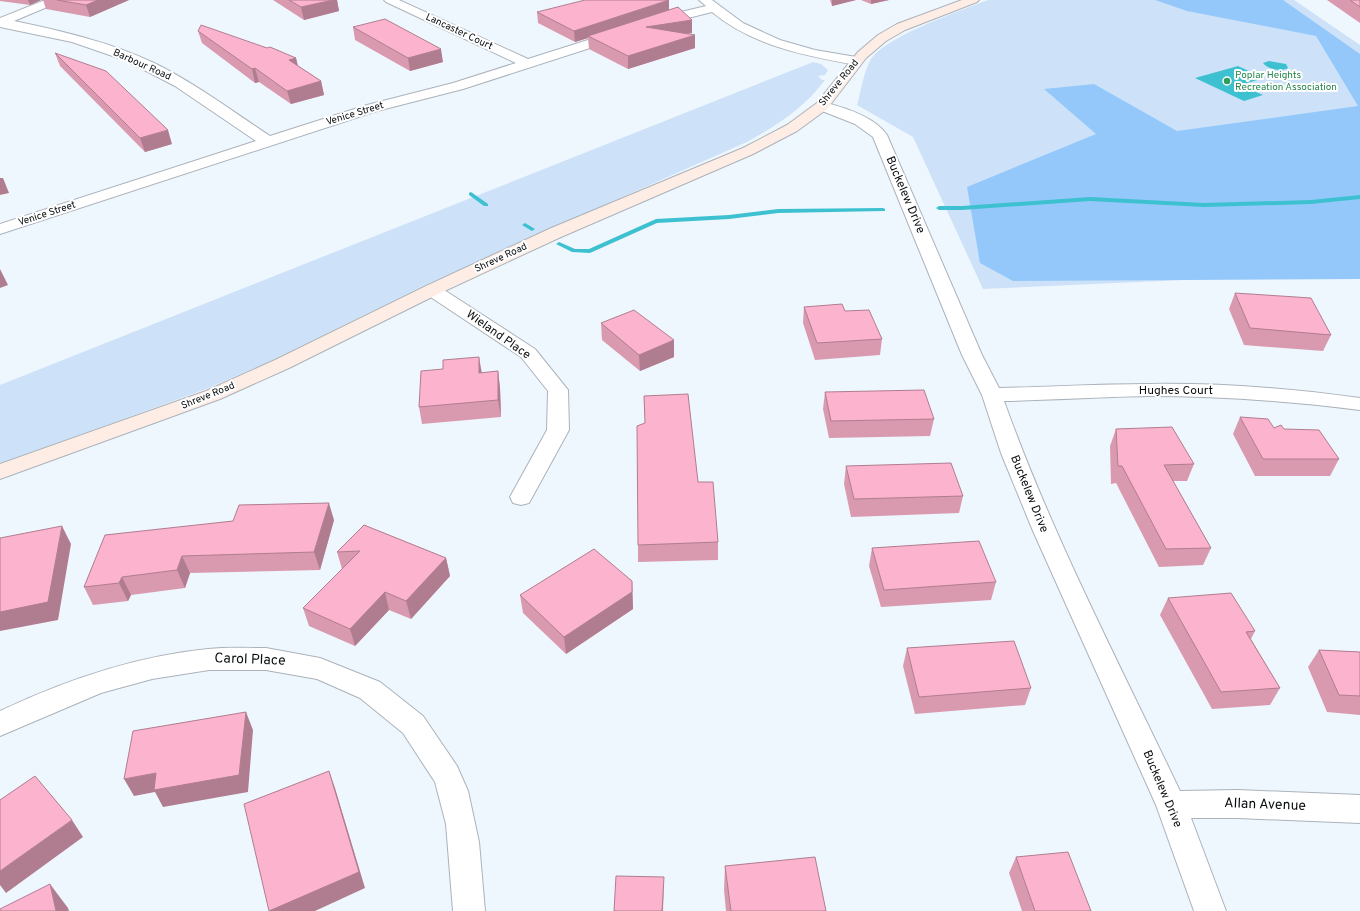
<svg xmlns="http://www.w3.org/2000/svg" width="1360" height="911" font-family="Overpass,sans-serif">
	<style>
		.green { fill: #cde2f8 }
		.forest { fill: #94c8fb }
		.water { fill: #3dc1d1 }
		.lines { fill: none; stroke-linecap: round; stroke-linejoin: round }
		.stream { fill: #3dc1d1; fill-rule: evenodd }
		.street-casing { stroke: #abb2ba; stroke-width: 2 }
		.secondary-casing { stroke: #abb2ba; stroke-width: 2 }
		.street { fill: #fff; fill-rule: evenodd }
		.secondary { fill: #feede5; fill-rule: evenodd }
		.wall { fill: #d99ab0 }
		.shaded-wall { fill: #b07d90 }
		.building { fill: #fcb3cd; stroke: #b07d90 }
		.leisure-dot { fill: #2e9e5b; stroke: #fff; stroke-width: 1.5 }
		.labels { text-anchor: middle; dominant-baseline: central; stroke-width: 4; stroke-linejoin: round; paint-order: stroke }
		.far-street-label { font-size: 10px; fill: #0a0d0f; stroke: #fff }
		.far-leisure-label { font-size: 10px; fill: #27864d; stroke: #fff; text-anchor: start }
		.street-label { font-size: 12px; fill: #0a0d0f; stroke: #fff }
		.near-street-label { font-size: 14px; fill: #0a0d0f; stroke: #fff }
	</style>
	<rect width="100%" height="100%" fill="#eff7fe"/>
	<g class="green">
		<path d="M988,0H1294L1360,45V272L983,289L913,137L857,105C861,92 863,74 870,61C881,38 962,10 988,0Z"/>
		<path d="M813,62L821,64L828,70L825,75L818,76L822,80H825C804,108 779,124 749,141L427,284L264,364L206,389L0,464V385Z"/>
	</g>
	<polygon class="forest" points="1155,0 1283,0 1360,54 1360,279 1013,281 980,263 967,187 1096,134 1044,89 1094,84 1177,131 1358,106 1316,36 1187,11"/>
	<g class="water">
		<path d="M1269,61L1286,64L1288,68C1281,72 1269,70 1263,63Z"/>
		<polygon points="1238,66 1264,78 1240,85 1263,95 1244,101 1195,78"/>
	</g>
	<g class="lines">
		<g class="stream">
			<polygon points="471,192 488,204 488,206 484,206 469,195 469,193"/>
			<polygon points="1360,195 1360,199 1311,204 1204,207 1090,201 962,210 939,210 936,208 939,206 962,206 1090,197 1204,203 1311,200"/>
			<polygon points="883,208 885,209 885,211 778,213 729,219 657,223 590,253 572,252 556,244 559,242 575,249 589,249 656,219 729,215 778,209"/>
			<polygon points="525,223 535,229 532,231 522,225"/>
		</g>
		<g class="street-casing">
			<g id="street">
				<path d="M45,0H61L59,2L14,21C62,31 110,42 154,63C195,83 232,111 270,136L367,105L453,83L516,63L386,2L384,0H399L528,59L613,32H621L623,35L621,38L463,89L377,111L0,234V224L256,141L175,86L127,61L72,42L0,27V18Z"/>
				<path d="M699,0H712L743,23L780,40L815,50L862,58L863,61L857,65C806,56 753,46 712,12L656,26L650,22L652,19L706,6Z"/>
				<path d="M822,102C843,107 874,116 887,135L982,355L999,388C1049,387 1098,384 1148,384C1219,383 1290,388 1360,398V410C1290,401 1219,396 1147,396C1100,397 1052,400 1004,401C1052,535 1119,663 1180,791L1238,790L1360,795V823L1238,818H1191L1226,911H1194L1156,805L1033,531L1001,453L982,395L962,355L873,137L855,124L817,109L815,106L817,103Z"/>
				<polygon points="432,285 438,286 535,349 568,390 569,430 529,503 521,505 513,503 510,497 547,430 548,391 521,357 426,294 423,290 426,286"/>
				<path d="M266,648L320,658L380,682L423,716L457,766L468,791L479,842L485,911H453L446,824L435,782L403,733L360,698L317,679L266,670H209L152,679L101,693L0,736V711C66,680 136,656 208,649C227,647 247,648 266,648Z"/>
			</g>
		</g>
		<g class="secondary-casing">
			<polygon id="secondary" points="962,0 979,0 977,2 905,30 886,41 866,58 827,109 797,131 753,154 561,237 438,294 289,368 220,399 0,479 0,464 206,391 275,360 426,286 549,229 743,148 787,125 817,103 858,52 878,35 897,24"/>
		</g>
		<use href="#street" class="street"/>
		<use href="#secondary" class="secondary"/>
	</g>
	<g class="wall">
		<polygon points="0,0 41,0 30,5 0,1"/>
		<polygon points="43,0 129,0 90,17 46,9"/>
		<polygon points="273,0 337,0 339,11 304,20"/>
		<polygon points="830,0 856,0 832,6"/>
		<polygon points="861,0 889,0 871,4"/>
		<polygon points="1327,0 1360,0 1360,23"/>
		<polygon points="669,10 692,20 692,33 685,34 695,48 628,69 589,49 588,38 575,42 538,23 537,12"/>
		<polygon points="353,27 443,62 410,71 355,40"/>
		<polygon points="198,31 267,48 296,58 298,66 321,81 324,95 291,104 259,82 255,83 202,43"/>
		<polygon points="55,53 172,144 145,152 60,66"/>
		<polygon points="1235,293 1331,335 1323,351 1244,345 1229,309"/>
		<polygon points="804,307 882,339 880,355 815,360 803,323"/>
		<polygon points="601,323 674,357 640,371 602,340"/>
		<polygon points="443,369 481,373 498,371 500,388 501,417 422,424 419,407"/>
		<polygon points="825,392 934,419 930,436 829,438 823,409"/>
		<polygon points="644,396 698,482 718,542 718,560 638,562 638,545 645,423"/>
		<polygon points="1240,417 1274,428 1284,429 1339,459 1330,476 1255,476 1233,434"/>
		<polygon points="1116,429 1194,464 1187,481 1173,481 1211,548 1203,565 1159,567 1116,483 1111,484 1110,446"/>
		<polygon points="846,466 963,496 959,513 851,517 844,484"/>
		<polygon points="334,520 320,570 190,573 185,588 131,595 128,601 93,605 84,587 105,535"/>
		<polygon points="364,525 446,558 450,576 411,619 389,610 355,646 309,626 303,608 342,569 337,552"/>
		<polygon points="872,548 996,582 991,600 881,607 869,566"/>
		<polygon points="632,581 633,609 566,654 523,613 520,595"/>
		<polygon points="1168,598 1255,631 1251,639 1280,688 1270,705 1212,709 1160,615"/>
		<polygon points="907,648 1031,688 1025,705 915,714 903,666"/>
		<polygon points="1319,650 1360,652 1360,715 1327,712 1308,667"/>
		<polygon points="1016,857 1091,911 1022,911 1009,873"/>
		<polygon points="725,866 826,911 726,911 724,890"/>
	</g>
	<g class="shaded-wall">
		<polygon points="28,0 41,0 30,5"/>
		<polygon points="98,0 129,0 90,17 86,5"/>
		<polygon points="333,0 337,0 339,11 304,20 301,7"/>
		<polygon points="669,0 669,11 588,36 588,38 575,42 574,31"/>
		<polygon points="832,0 856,0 832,6"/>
		<polygon points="871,0 889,0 871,4"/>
		<polygon points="692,20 692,33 646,40 646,27"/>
		<polygon points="695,35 695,48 628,69 628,56"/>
		<polygon points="441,49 443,62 410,71 408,58"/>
		<polygon points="296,58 299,71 289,60"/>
		<polygon points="255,68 259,82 255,83 252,69"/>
		<polygon points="321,81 324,95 291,104 287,91"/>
		<polygon points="168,130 172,144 145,152 140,138"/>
		<polygon points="0,178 3,178 9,193 0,195"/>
		<polygon points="0,269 8,285 0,288"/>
		<polygon points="674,340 674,357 640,371 639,355"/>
		<polygon points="479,357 482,374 479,373"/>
		<polygon points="498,371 500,388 501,417 498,400"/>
		<polygon points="329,503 334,520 320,570 314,552"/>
		<polygon points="62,526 71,544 58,620 0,631 0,612"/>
		<polygon points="182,556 190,573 185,588 177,570"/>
		<polygon points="446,558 450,576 411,619 406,601"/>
		<polygon points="122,577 131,595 128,601 119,583"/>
		<polygon points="632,581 633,609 566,654 564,637"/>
		<polygon points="385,592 389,610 355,646 350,629"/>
		<polygon points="246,712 253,730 248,792 163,807 155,792 134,796 124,779 156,773"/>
		<polygon points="329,771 335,788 365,888 315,911 270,911"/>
		<polygon points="72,820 83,837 6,893 0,885 0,871"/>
		<polygon points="664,877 663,911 662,911"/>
		<polygon points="50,884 68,908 69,911 56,911"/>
	</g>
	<g class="building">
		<polygon points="57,0 98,0 86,5"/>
		<polygon points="289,0 333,0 301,7"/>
		<polygon points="585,0 669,0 574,31 537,12"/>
		<polygon points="1350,0 1360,0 1360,7"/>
		<polygon points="678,7 692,20 646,27 695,35 628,56 588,36"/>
		<polygon points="385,19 441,49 408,58 353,27"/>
		<polygon points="201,25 267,48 270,47 296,58 289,60 321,81 287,91 255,68 252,69 198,31"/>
		<polygon points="55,53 106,71 168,130 140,138"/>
		<polygon points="1235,293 1311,298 1331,335 1250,328"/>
		<polygon points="842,304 845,311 869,310 882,339 817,343 804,307"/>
		<polygon points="634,310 674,340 639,355 601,323"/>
		<polygon points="479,357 479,373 498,371 498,400 419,407 421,371 443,369 443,360"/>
		<polygon points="924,390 934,419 831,421 825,392"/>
		<polygon points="688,394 698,482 713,482 718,542 638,545 637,426 645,423 644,396"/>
		<polygon points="1240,417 1268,419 1274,428 1281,425 1284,429 1319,430 1339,459 1263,459"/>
		<polygon points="1172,427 1194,464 1164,465 1211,548 1166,549 1122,466 1118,466 1116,429"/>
		<polygon points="951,463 963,496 854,499 846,466"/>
		<polygon points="329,503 314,552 182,556 177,570 122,577 119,583 84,587 105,535 233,521 239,505"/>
		<polygon points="364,525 446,558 406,601 385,592 350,629 303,608 360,551 337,552"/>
		<polygon points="62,526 48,602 0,612 0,538"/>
		<polygon points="979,541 996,582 884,590 872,548"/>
		<polygon points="594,549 632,581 632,592 564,637 520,595"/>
		<polygon points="1231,593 1255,631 1246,632 1280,688 1221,692 1168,598"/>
		<polygon points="1014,641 1031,688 919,697 907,648"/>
		<polygon points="1319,650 1360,652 1360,696 1339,695"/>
		<polygon points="246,712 239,775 154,790 156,773 124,779 133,731"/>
		<polygon points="329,771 359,872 269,911 244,804"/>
		<polygon points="35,776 72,820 0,871 0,800"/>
		<polygon points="1068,852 1091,911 1035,911 1016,857"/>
		<polygon points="815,857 826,911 731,911 725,866"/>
		<polygon points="616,876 664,877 662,911 614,911"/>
		<polygon points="50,884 56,911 0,911 0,909"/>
	</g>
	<circle class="leisure-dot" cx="1227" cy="81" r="4"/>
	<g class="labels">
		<g class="far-street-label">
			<text transform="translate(459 32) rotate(25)">Lancaster Court</text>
			<text transform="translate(142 65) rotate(24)">Barbour Road</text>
			<text transform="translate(839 83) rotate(-51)">Shreve Road</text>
			<text transform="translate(355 114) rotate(-17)">Venice Street</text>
			<text transform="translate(47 214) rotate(-18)">Venice Street</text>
			<text transform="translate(501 258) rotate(-25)">Shreve Road</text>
			<text transform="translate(208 396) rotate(-22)">Shreve Road</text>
		</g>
		<g class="far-leisure-label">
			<text x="1235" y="75">Poplar Heights<tspan x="1235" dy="12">Recreation Association</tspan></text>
		</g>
		<g class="street-label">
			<text transform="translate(905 195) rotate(67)">Buckelew Drive</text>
			<text transform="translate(498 335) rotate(35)">Wieland Place</text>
			<text x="1176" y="391">Hughes Court</text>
			<text transform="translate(1029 494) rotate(68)">Buckelew Drive</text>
			<text transform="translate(1162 789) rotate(67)">Buckelew Drive</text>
		</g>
		<g class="near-street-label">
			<text transform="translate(250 660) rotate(2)">Carol Place</text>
			<text transform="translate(1265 805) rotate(2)">Allan Avenue</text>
		</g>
	</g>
</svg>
